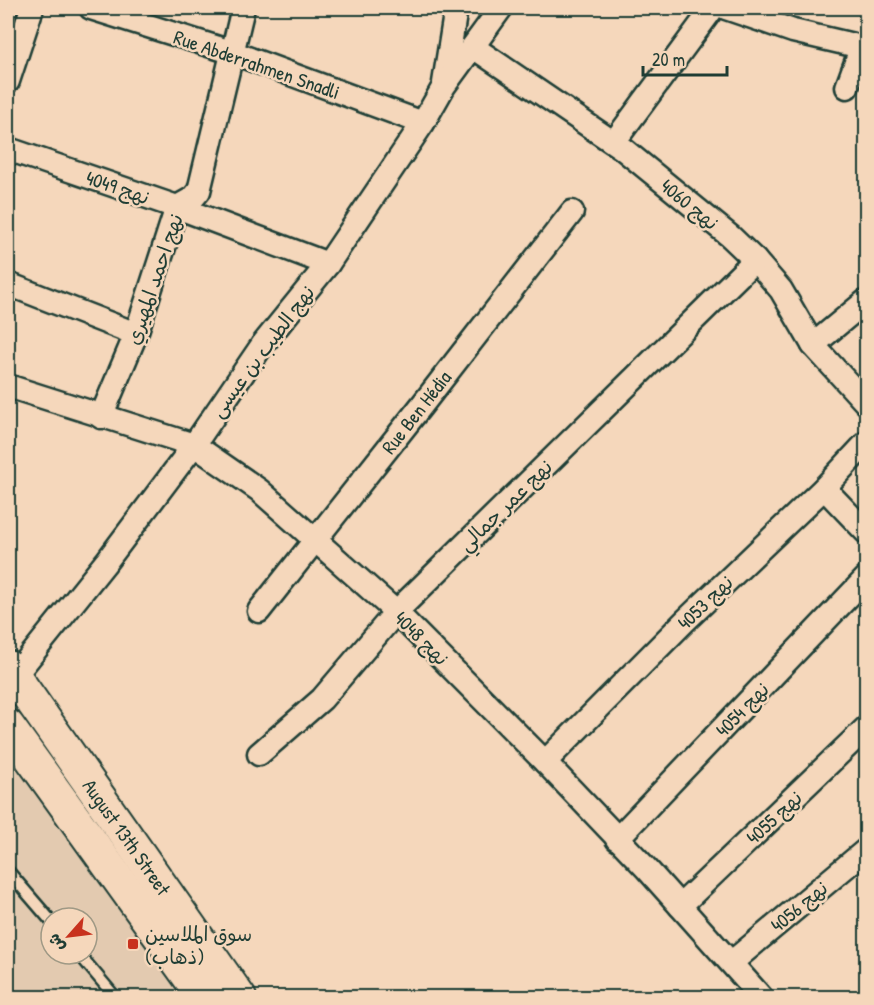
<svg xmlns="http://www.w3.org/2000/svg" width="874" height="1005" font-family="'Patrick Hand','Playpen Sans Arabic',sans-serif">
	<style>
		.built { fill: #e3cab0; fill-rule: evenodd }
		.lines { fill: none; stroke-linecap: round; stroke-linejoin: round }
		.lane-casing { stroke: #1f3d34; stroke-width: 15 }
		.street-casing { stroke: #1f3d34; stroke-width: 27 }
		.secondary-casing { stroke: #1f3d34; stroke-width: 36 }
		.lane { stroke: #f5d7bb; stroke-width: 10 }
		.street { stroke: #f5d7bb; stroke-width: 22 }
		.secondary { stroke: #f5d7bb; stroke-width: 32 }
		.poi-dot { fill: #c8321e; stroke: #f5d7bb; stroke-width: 2 }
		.labels { text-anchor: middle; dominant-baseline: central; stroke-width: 5; stroke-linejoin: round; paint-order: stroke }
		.street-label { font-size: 20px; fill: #1f3d34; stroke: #f5d7bb }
		.poi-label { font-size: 20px; fill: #1f3d34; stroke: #f5d7bb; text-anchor: start }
	</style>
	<rect width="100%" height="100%" fill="#f5d7bb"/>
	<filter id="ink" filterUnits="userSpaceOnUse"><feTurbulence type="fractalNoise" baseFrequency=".0167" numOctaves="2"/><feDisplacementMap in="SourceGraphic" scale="12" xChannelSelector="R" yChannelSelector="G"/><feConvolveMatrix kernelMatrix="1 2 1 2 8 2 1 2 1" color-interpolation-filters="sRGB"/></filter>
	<g filter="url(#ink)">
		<path class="built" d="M8,755L184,997H8ZM51,918H87V954H51Z"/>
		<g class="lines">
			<g class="lane-casing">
				<g id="lane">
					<polyline points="8,871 51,921"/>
					<polyline points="79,954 116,998"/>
				</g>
			</g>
			<g class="street-casing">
				<g id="street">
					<polyline points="91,8 231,52 423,123"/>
					<polyline points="726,8 793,31 866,48"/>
					<polyline points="473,47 623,149 731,237 755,260 781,290 813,345 866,403"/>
					<polyline points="8,81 32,8"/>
					<polyline points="444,83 456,8"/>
					<polyline points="847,87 862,46"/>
					<polyline points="614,142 713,8"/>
					<polyline points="8,149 177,207 328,264"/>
					<polyline points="8,284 136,334"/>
					<polyline points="813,345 866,301"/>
					<polyline points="8,386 194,445 259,490 396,612 545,762 647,869 762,998"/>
					<polyline points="101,417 136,334 177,207 193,198 199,191 243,8"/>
					<polyline points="824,488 866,532"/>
					<polyline points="259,611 422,405 572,212"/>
					<polyline points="8,684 106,562 194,445 263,344 328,264 423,123 444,86 501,8"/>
					<polyline points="259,754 322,699 396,612 755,260"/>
					<polyline points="545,762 685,621 824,488 866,443"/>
					<polyline points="617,839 866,578"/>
					<polyline points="680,906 866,728"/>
					<polyline points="732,962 866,850"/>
				</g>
			</g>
			<g class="secondary-casing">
				<g id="secondary">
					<polyline points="8,667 240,998"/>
					<polyline points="8,726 204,998"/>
				</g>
			</g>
			<use href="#lane" class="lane"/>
			<use href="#street" class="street"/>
			<use href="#secondary" class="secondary"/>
		</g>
	</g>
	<rect class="poi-dot" x="127" y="938" width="12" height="12" rx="3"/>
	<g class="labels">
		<g class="street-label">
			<text transform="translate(257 64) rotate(19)">Rue Abderrahmen Snadli</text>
			<text transform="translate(118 187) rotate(19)">نهج 4049</text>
			<text transform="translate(690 204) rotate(39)">نهج 4060</text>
			<text transform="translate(154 279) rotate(-71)">نهج احمد المهيري</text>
			<text transform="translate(262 351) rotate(-53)">نهج الطيب بن عيسى</text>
			<text transform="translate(416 412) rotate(-52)">Rue Ben Hédia</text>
			<text transform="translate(505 505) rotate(-44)">نهج عمر جمالي</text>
			<text transform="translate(705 602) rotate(-44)">نهج 4053</text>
			<text transform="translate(422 638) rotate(45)">نهج 4048</text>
			<text transform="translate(742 709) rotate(-46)">نهج 4054</text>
			<text transform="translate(774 817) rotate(-43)">نهج 4055</text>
			<text transform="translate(127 837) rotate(55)">August 13th Street</text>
			<text transform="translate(799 906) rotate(-40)">نهج 4056</text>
		</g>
		<g class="poi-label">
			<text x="145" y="933">سوق الملاسين<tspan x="145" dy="23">(ذهاب)</tspan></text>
		</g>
	</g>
	<rect width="874" height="1005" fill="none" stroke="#f5d7bb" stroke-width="30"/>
	<rect x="15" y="15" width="844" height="975" fill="none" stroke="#1f3d34" stroke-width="2" filter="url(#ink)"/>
	<g transform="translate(69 936) rotate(242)"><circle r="28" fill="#f5d7bb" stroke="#9f9985" stroke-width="1.5"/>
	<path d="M0-4.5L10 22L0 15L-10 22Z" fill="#c8321e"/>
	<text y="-9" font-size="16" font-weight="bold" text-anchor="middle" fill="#1f3d34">ش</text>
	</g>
	<path d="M643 66v9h84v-9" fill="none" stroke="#1f3d34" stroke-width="3"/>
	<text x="652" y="66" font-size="18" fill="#1f3d34" stroke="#f5d7bb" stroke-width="4.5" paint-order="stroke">20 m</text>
</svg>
